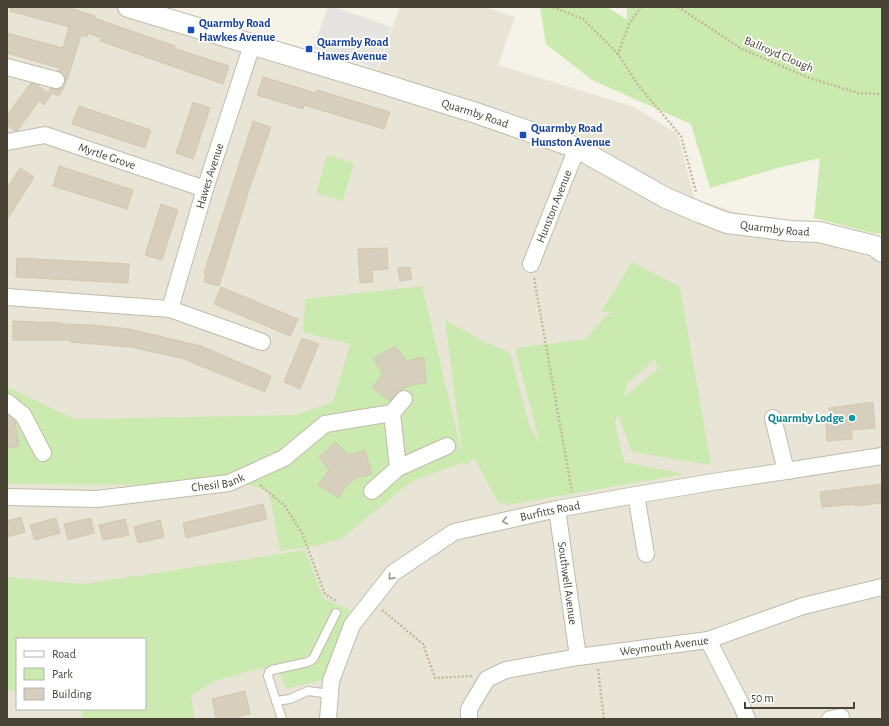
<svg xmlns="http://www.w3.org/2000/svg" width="889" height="726" font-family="'Alegreya Sans',sans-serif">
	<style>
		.residential { fill: #e9e5d6; fill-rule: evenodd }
		.green { fill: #cbeab0; fill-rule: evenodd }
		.parking { fill: #e6e4e0 }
		.building { fill: #d7cfbd; stroke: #d2c8b0 }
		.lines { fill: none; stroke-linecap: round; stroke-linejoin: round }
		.service-casing { stroke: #c1bbaa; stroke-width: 10 }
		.minor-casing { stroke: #c1bbaa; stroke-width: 18 }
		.tertiary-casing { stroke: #c1bbaa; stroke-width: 22 }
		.path { stroke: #c3b89b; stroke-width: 2.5; stroke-dasharray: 2 2; stroke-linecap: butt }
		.service { stroke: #fff; stroke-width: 8 }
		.minor { stroke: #fff; stroke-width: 16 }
		.tertiary { stroke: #fff; stroke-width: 20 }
		.oneway { stroke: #9b9890 }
		.transit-dot { fill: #1a4fb4; stroke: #fff; stroke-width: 1.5 }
		.culture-dot { fill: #0f9aa8; stroke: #fff; stroke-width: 1.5 }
		.labels { text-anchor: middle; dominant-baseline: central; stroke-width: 3.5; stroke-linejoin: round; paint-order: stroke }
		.transit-label { font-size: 12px; font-weight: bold; fill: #164399; stroke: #fff; text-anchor: start }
		.street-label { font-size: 12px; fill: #494336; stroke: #fff }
		.culture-label { font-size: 12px; font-weight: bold; fill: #0d838f; stroke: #fff; text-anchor: end }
	</style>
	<rect width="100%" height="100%" fill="#f5f2e8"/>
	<path class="residential" d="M7,7H164L378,70L400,7H485L515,17L498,65L634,107L678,134L694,198L882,261V719H7ZM17,639H145V709H17Z"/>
	<g class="green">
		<polygon points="540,7 607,7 627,20 627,7 877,7 882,8 882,234 872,233 814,218 820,158 778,168 710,188 691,124 592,80 546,44"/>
		<polygon points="327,155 354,163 343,201 316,193"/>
		<path d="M632,262L680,287L711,465L632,452L618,414L615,423L624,462L685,474L503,506L510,501L499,504L474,458L465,466L464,462L412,481L341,539L310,547L280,551L269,491L223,477L162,485L7,484V387L74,419L295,415L333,402L350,344L303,332L306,299L422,286L463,458L445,320L485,342L510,353L529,425L540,444L515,348L586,339L608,313L619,312H601ZM655,359L658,369L624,397L627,384Z"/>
		<polygon points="305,550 323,598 350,610 323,680 286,689 276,664 215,681 191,696 195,719 83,719 82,709 145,709 145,639 17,639 17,691 7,690 7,577 84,584"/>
	</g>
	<polygon class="parking" points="328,7 334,7 392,27 377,69 313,48"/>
	<g class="building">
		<polygon points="11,7 67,7 95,16 94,18 175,46 174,48 229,66 223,84 100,41 101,38 88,33 87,37 81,35 68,78 60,95 56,95 49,92 50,88 59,89 63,86 65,82 65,77 63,74 58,71 59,68 7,53 7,33 63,48 69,27 10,11"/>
		<polygon points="263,77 316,93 317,90 390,112 384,129 304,105 303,109 257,95"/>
		<polygon points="31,83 37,85 51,95 44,105 39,101 17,131 15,131 7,125 7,115"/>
		<polygon points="193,102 210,108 193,159 176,153"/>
		<polygon points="79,106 151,130 145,148 72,124"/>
		<polygon points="253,121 271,127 250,187 219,286 204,282 206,274 204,273"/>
		<polygon points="59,166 133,190 127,209 53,186"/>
		<polygon points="20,168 34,177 7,220 7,188"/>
		<polygon points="161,204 178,210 162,260 145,255"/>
		<polygon points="387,248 388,269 372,270 373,282 360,283 358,249"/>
		<polygon points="17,258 129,264 128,283 16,277"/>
		<polygon points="410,267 412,279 400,281 398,268"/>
		<polygon points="221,287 298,319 290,336 214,304"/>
		<polygon points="13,321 62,323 62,324 92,325 129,329 201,346 271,376 265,392 181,358 130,347 70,342 70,340 13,340"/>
		<polygon points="302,338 319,344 300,389 284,382"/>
		<polygon points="395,346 407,361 424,357 426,383 411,385 400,390 397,393 390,401 372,388 383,373 373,359"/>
		<polygon points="873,402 875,428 852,430 852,439 827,441 826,422 830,422 829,408"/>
		<polygon points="7,414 15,421 19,446 7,448"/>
		<polygon points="336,442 348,455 365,450 372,474 356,478 346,486 339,498 318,485 329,470 319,457"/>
		<polygon points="882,484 882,503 855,506 855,504 822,507 820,492"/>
		<polygon points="263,504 267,519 186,538 183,523"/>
		<polygon points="21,517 25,532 7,537 7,521"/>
		<polygon points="56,518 60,533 35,540 30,525"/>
		<polygon points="91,518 94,533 68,540 64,524"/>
		<polygon points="125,519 129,535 103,540 99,525"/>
		<polygon points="160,520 164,537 138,543 134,527"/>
		<polygon points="245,691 250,714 240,716 241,719 216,719 212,699"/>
	</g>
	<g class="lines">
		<g class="service-casing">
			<g id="service">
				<polyline points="276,701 290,699 308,691 330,694"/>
				<polyline points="282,719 268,676 269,672 272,670 308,662 313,659 336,613"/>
			</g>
		</g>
		<g class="minor-casing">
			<g id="minor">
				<polyline points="7,67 56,80"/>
				<path id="s1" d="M7,142L45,135L205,189"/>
				<path id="s2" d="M531,264L577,148"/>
				<polyline points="7,297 170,309 262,342"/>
				<path id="s3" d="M170,309L205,189L252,45"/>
				<polyline points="7,402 23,415 43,453"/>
				<polyline points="392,413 398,468"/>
				<polyline points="773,418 786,471"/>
				<polyline points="372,491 398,468 447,446"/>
				<polyline points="636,495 646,554"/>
				<path id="s4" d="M7,497L97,499L229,483L284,458L325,424L392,413L404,399"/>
				<path id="s5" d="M557,509L578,657"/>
				<polyline points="708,640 742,706 747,719"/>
				<path id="s6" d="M328,719L331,681L352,625L393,573L454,532L557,509L636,495L713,482L786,471L882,456"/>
				<path id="s7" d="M469,719V709L487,679L506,670L578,657L708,640L803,606L882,587"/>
				<polyline points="830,719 841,717"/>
			</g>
		</g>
		<g class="tertiary-casing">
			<g id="tertiary">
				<path id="s8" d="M128,7L377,82L476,113L577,148L666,198L701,213L727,223L791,231L819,232L875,246L882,252"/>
			</g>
		</g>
		<g class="path">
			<polyline points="553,7 583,19 618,54"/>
			<polyline points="641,7 629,24 618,54 638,85 681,136 696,192"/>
			<polyline points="678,7 742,49 807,77 858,93 882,94"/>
			<polyline points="534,278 572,492"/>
			<polyline points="260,485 285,506 302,533 325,594 337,602"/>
			<polyline points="382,610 423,644 435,678 473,676"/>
			<polyline points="598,669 604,719"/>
		</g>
		<use href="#service" class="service"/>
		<use href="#minor" class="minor"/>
		<use href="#tertiary" class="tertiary"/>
	</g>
	<defs><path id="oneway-chevron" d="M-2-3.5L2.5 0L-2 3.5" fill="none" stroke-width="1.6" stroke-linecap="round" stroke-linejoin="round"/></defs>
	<g class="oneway">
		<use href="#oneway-chevron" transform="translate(505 521) rotate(168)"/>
		<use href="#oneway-chevron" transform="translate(391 577) rotate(132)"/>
	</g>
	<g class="transit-dot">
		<rect x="187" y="26" width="8" height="8" rx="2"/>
		<rect x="305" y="45" width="8" height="8" rx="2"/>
		<rect x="519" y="131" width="8" height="8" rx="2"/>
	</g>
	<circle class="culture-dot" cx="852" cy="418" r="4"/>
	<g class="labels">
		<g class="transit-label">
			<text x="199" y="23">Quarmby Road<tspan x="199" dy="14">Hawkes Avenue</tspan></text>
			<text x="317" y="42">Quarmby Road<tspan x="317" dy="14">Hawes Avenue</tspan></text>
			<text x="531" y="128">Quarmby Road<tspan x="531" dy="14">Hunston Avenue</tspan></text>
		</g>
		<g class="street-label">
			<text transform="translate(779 54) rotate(23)">Ballroyd Clough</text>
			<text stroke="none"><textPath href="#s8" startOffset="363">Quarmby Road</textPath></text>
			<text stroke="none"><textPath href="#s1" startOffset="104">Myrtle Grove</textPath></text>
			<text stroke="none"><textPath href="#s3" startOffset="139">Hawes Avenue</textPath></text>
			<text stroke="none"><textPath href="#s2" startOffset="62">Hunston Avenue</textPath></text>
			<text stroke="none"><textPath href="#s8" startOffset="687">Quarmby Road</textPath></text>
			<text stroke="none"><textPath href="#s4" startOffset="212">Chesil Bank</textPath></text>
			<text stroke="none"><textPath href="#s6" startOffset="336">Burfitts Road</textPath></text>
			<text stroke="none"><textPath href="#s5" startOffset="75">Southwell Avenue</textPath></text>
			<text stroke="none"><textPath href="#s7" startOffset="226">Weymouth Avenue</textPath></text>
		</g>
		<g class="culture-label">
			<text x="844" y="418">Quarmby Lodge</text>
		</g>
	</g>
	<rect width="889" height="726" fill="none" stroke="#494336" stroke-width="16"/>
	<rect x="16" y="638" width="130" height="72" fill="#ffffff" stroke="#b6b4af"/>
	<rect x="24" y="651" width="20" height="6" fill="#ffffff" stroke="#b6b4af"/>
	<text x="52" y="658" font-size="12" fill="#494336">Road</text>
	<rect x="24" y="668" width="20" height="12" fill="#cbeab0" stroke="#b6b4af"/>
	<text x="52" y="678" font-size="12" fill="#494336">Park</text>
	<rect x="24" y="688" width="20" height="12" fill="#d7cfbd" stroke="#b6b4af"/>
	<text x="52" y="698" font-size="12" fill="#494336">Building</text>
	<path d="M745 702v6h109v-6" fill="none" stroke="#494336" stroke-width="2"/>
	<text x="751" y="702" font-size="12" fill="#494336" stroke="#ffffff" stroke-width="3" paint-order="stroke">50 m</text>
</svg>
